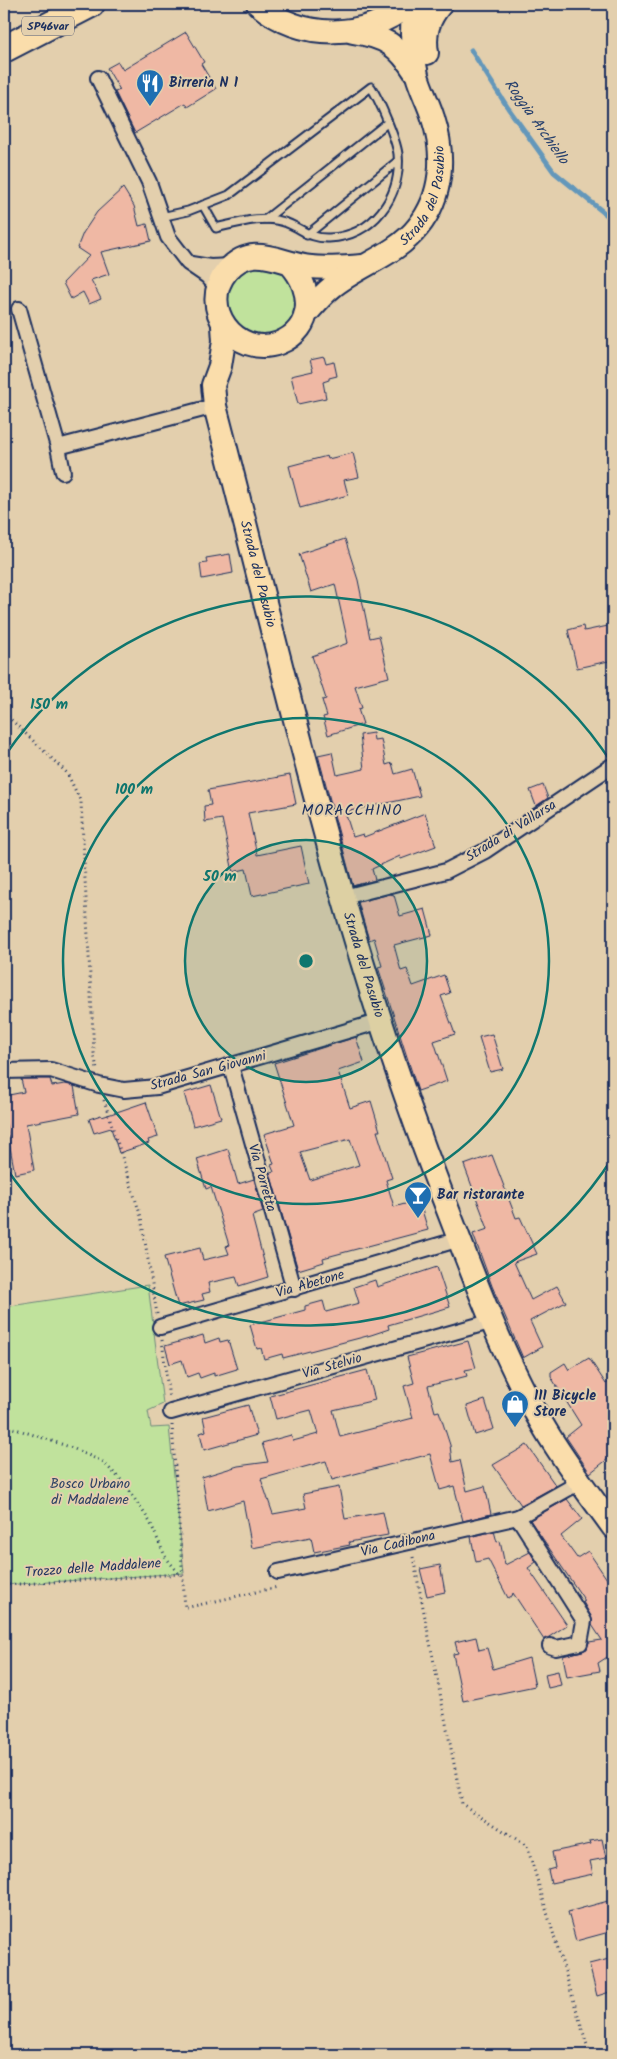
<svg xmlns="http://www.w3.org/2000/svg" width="617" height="2059" font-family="Kalam,sans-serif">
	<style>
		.green { fill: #c0e29c; stroke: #6e887d }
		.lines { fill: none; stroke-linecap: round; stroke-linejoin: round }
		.stream { stroke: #6497ba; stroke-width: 5 }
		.building { fill: #efb8a4; stroke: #1b2f5e; fill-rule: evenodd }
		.lane-casing { stroke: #1b2f5e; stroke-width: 11 }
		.street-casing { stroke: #1b2f5e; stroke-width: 18 }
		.primary-casing { stroke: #1b2f5e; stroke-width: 26 }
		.highway-casing { stroke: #1b2f5e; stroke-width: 30 }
		.path { stroke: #1b2f5e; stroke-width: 3; stroke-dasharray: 1 4; stroke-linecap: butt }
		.lane { stroke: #e3cfad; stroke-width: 7 }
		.street { stroke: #e3cfad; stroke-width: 14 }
		.primary { stroke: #faddab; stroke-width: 22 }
		.highway { stroke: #faddab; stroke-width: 26 }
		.ring { fill: none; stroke: #0f766e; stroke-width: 2.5 }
		.labels { text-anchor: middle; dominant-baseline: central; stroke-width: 4; stroke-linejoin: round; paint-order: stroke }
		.shield { fill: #e3cfad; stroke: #575f76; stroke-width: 1 }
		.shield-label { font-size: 12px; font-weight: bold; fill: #1b2f5e }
		.poi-label { font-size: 14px; font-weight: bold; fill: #1b2f5e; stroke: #e3cfad; text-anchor: start }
		.street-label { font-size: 14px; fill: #1b2f5e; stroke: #e3cfad }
		.park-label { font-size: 14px; fill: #2c4164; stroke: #e3cfad }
		.water-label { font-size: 15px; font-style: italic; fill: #27406d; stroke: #e3cfad }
		.neighbourhood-label { font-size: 15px; letter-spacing: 1px; fill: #1b2f5e; stroke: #e3cfad }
		.centre { fill: #0f766e; stroke: #e3cfad; stroke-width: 2.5 }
		.ring-label { font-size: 15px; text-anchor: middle; font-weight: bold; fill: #0f766e; stroke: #e3cfad; stroke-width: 4; stroke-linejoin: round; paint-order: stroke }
	</style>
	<rect width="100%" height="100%" fill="#e3cfad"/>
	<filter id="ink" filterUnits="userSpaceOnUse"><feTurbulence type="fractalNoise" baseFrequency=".02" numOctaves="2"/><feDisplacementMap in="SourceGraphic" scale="10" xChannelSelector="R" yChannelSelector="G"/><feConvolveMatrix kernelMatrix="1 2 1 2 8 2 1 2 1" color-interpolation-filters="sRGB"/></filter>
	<g filter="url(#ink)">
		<g class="green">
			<circle cx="262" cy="301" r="35"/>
			<polygon points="148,1285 163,1404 148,1411 151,1428 169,1427 184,1573 4,1585 4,1307"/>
		</g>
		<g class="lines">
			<polyline class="stream" points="471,50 508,108 554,172 613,220"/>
		</g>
		<g class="building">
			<polygon points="186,32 204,62 201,64 216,89 187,107 185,103 135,133 115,92 120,90 107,68 118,62 123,70"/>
			<polygon points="123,188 134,206 139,226 147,224 151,241 101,252 109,274 91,280 101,299 89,304 83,292 71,299 63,283 89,256 77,248 83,233 97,212"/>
			<polygon points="324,357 326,364 334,362 337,376 329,378 329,380 323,382 326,398 298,404 291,376 313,371 310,360"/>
			<polygon points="353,453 359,477 344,480 348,495 300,508 289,466 327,456 328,459"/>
			<polygon points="345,539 358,580 370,638 379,636 389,677 355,686 362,708 358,709 363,724 328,735 323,717 327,716 322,700 326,699 312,656 348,643 335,584 311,592 299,554"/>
			<polygon points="230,554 233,573 202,579 200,564 207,563 206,558"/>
			<polygon points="613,625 613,660 577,668 568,630 583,626 584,631"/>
			<polygon points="373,733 374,740 381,739 386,765 392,763 395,774 412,769 420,796 345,812 353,837 363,834 364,837 425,813 436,846 401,859 400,856 372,869 375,880 353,886 318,755 332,752 337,775 364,769 360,735"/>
			<polygon points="290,775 296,804 248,813 257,855 301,846 309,884 252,896 246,869 233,872 222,819 205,822 204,806 211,805 208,790"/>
			<polygon points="543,785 548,798 536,806 530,790"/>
			<polygon points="390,894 394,895 400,916 425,909 432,935 394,945 401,971 407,969 413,986 444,975 450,993 441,996 455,1034 434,1041 447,1081 418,1091 378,967 382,966 374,938 369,940 358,902"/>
			<polygon points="492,1034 503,1069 490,1072 479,1037"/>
			<path d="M356,1037L364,1062L338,1071L350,1108L371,1101L380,1131H377L392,1178L386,1180L394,1207L419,1200L428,1230L323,1258L324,1262L298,1270L270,1173L274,1172L271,1165L274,1164L264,1134L294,1125L274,1063ZM350,1139L359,1165L310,1180L300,1152Z"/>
			<polygon points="21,1079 50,1079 52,1086 65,1084 74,1086 79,1114 26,1124 34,1170 15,1174 4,1115 4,1096 24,1092"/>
			<polygon points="211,1085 221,1118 193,1126 184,1093"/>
			<polygon points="146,1102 158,1137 148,1140 149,1143 119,1153 111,1128 94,1133 89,1119 101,1115 102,1117"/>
			<polygon points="228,1149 238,1184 254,1179 263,1212 252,1216 268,1277 239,1286 236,1277 208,1283 210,1292 202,1294 204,1300 178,1306 164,1257 200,1248 203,1260 229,1254 226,1246 229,1245 211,1187 206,1189 197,1159"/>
			<polygon points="492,1155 516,1218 520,1217 537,1254 514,1262 531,1300 557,1286 566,1302 530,1321 542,1347 523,1358 492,1286 473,1234 488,1229 464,1165"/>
			<polygon points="437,1267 450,1307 388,1325 389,1329 371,1335 283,1358 282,1354 264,1359 261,1348 257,1349 250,1325 305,1310 305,1306 323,1301 326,1312 359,1303 354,1287 375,1280 377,1287"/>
			<polygon points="203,1335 205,1343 219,1338 220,1342 228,1340 237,1369 214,1376 214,1373 200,1378 198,1373 187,1377 182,1360 170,1364 165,1346"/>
			<polygon points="468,1341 476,1368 465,1370 467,1376 428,1386 435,1412 439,1411 450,1445 452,1462 460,1460 467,1491 485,1486 491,1514 463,1521 454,1486 440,1490 430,1454 332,1480 326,1461 261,1479 273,1514 306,1508 303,1494 339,1487 345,1519 383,1512 388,1535 349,1542 350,1545 314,1552 311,1537 252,1548 243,1501 208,1511 202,1477 238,1466 268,1462 262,1443 291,1435 293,1441 318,1434 311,1410 276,1419 270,1396 367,1370 375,1400 333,1410 340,1437 413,1418 404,1386 414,1383 407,1357"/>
			<polygon points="589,1358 606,1384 613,1379 613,1455 590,1473 566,1437 581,1425 551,1377 551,1372 565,1363 569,1370"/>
			<polygon points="485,1400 494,1429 475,1435 467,1406"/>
			<polygon points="248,1405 257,1435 204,1450 200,1433 206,1431 203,1417"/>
			<polygon points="527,1445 556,1486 521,1505 493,1465"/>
			<polygon points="567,1499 582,1519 561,1536 577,1558 588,1551 613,1588 613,1656 612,1654 598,1663 600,1671 567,1677 563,1656 582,1651 587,1649 589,1642 602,1640 592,1625 591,1616 583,1602 585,1601 530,1520"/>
			<polygon points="494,1531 497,1542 500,1541 505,1565 530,1552 536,1562 528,1568 567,1625 549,1637 544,1640 513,1593 512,1596 508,1598 488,1559 476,1562 471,1537"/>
			<polygon points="440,1565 445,1592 427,1596 420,1569"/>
			<polygon points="476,1637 479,1650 487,1648 493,1669 529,1658 535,1686 463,1701 453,1654 458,1653 455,1642"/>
			<polygon points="558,1671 561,1685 548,1688 545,1674"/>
			<polygon points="602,1839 606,1858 590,1861 593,1874 551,1883 548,1870 555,1868 552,1852 591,1844 590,1841"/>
			<polygon points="608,1901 613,1920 613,1931 576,1941 568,1912"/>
			<polygon points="613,1958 613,1991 597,1996 589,1964"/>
		</g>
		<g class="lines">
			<g class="lane-casing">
				<g id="lane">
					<path d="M161,217L188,211L229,195L371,87C380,101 396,139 398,154C402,197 373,236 329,238C310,239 303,229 287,223C266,214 237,223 216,228L203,205"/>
					<polyline points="266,219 387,123"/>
					<polyline points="307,235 398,161"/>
				</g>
			</g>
			<g class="street-casing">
				<g id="street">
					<polyline points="98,78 149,182 168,237 188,263 207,276 218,288"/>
					<polyline points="191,264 210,267 232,266"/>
					<polyline points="19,309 58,447 215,406"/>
					<polyline points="58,447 63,472"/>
					<polyline points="344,897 446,871 485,851 613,765"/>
					<polyline points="231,1066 294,1289"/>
					<polyline points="4,1071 51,1070 99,1085 124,1090 157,1087 381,1021"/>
					<polyline points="160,1327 460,1239"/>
					<polyline points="171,1412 493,1321"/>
					<polyline points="518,1517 584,1621 580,1643 556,1648 550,1646"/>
					<polyline points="278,1572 518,1517 580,1482"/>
				</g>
			</g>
			<g class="primary-casing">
				<g id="primary">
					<path d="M258,4C303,42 365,39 410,4"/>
					<path d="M353,32C385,37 398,45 415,72"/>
					<path d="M427,53C424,33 428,19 441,4"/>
					<path d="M291,265C313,289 315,329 279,343C236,359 197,307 227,271C253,241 280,264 311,267C328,269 346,267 363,266"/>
					<path id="s1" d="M305,315C314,305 322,295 332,287C359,265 396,255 418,227C443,196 445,155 433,118C429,104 421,90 417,75C412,52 410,27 415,4"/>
					<path id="s2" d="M223,326L224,341L220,366L213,385L215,406C284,670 342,938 441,1192C471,1269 502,1357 545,1429C565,1463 590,1495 613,1527"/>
				</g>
			</g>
			<g class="highway-casing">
				<polyline id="highway" points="4,49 91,4"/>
			</g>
			<g class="path">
				<polyline points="172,10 173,4"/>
				<polyline points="4,713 67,773 81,802 94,1053 97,1070"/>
				<polyline points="104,1100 141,1217 157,1314"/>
				<polyline points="162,1340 169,1399"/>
				<polyline points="4,1425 70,1447 103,1462 124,1483 150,1522 165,1556 179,1574"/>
				<polyline points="172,1425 185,1608 278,1587"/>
				<polyline points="413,1557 462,1804 527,1846 590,2055"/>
				<polyline points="4,1585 180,1574"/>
			</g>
			<use href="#lane" class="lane"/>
			<use href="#street" class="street"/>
			<use href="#primary" class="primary"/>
			<use href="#highway" class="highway"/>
		</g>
	</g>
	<circle cx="306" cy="961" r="121" fill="#0f766e" fill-opacity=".12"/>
	<g class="ring">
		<circle cx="306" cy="961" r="121"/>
		<circle cx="306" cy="961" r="243"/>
		<path d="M613 1157A364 364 0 0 1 4 1165M4 757A364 364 0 0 1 613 765"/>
	</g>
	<defs>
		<g id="restaurant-pin" transform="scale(1.4375)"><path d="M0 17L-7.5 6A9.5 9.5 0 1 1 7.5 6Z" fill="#1f6fb2" stroke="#e3cfad"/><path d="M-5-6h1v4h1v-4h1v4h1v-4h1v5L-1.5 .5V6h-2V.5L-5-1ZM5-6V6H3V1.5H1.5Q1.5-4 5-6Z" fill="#fff"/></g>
		<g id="bar-pin" transform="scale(1.4375)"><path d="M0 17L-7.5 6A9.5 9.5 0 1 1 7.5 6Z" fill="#1f6fb2" stroke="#e3cfad"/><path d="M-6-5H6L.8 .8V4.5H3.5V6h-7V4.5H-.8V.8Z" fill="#fff"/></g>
		<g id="shop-pin" transform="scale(1.4375)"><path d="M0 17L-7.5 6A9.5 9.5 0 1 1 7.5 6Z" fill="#1f6fb2" stroke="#e3cfad"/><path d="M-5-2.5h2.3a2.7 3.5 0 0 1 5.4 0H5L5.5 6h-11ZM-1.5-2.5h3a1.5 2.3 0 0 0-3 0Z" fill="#fff"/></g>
	</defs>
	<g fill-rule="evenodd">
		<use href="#restaurant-pin" x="150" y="83"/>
		<use href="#bar-pin" x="418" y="1195"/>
		<use href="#shop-pin" x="515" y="1404"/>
	</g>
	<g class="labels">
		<rect class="shield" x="22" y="16.5" width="52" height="19" rx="4"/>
		<g class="shield-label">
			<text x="48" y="26">SP46var</text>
		</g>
		<g class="poi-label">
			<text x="169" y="83">Birreria N 1</text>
			<text x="437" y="1195">Bar ristorante</text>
			<text x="534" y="1396">111 Bicycle<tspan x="534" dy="16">Store</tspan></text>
		</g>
		<g class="street-label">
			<text stroke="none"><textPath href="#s1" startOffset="176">Strada del Pasubio</textPath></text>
			<text stroke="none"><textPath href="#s2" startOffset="255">Strada del Pasubio</textPath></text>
			<text transform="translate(511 831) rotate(-32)">Strada di Vallarsa</text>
			<text stroke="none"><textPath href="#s2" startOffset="660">Strada del Pasubio</textPath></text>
			<text transform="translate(208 1071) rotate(-15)">Strada San Giovanni</text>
			<text transform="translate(262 1178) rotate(74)">Via Porretta</text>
			<text transform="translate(310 1284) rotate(-16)">Via Abetone</text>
			<text transform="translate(332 1366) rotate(-16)">Via Stelvio</text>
			<text transform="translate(398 1544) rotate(-13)">Via Cadibona</text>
			<text transform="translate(93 1568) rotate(-4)">Trozzo delle Maddalene</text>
		</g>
		<g class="park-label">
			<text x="90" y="1484">Bosco Urbano<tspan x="90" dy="16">di Maddalene</tspan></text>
		</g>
		<g class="water-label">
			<text transform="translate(536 122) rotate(55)">Roggia Archiello</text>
		</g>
		<g class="neighbourhood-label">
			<text x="352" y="811">MORACCHINO</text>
		</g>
	</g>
	<circle cx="306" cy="961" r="8" class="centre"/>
	<g class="ring-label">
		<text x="49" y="709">150 m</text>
		<text x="134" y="794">100 m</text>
		<text x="220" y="881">50 m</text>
	</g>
	<rect width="617" height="2059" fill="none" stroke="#e3cfad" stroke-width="20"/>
	<rect x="10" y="10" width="597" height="2039" fill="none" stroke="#1b2f5e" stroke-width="2" filter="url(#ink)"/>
</svg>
